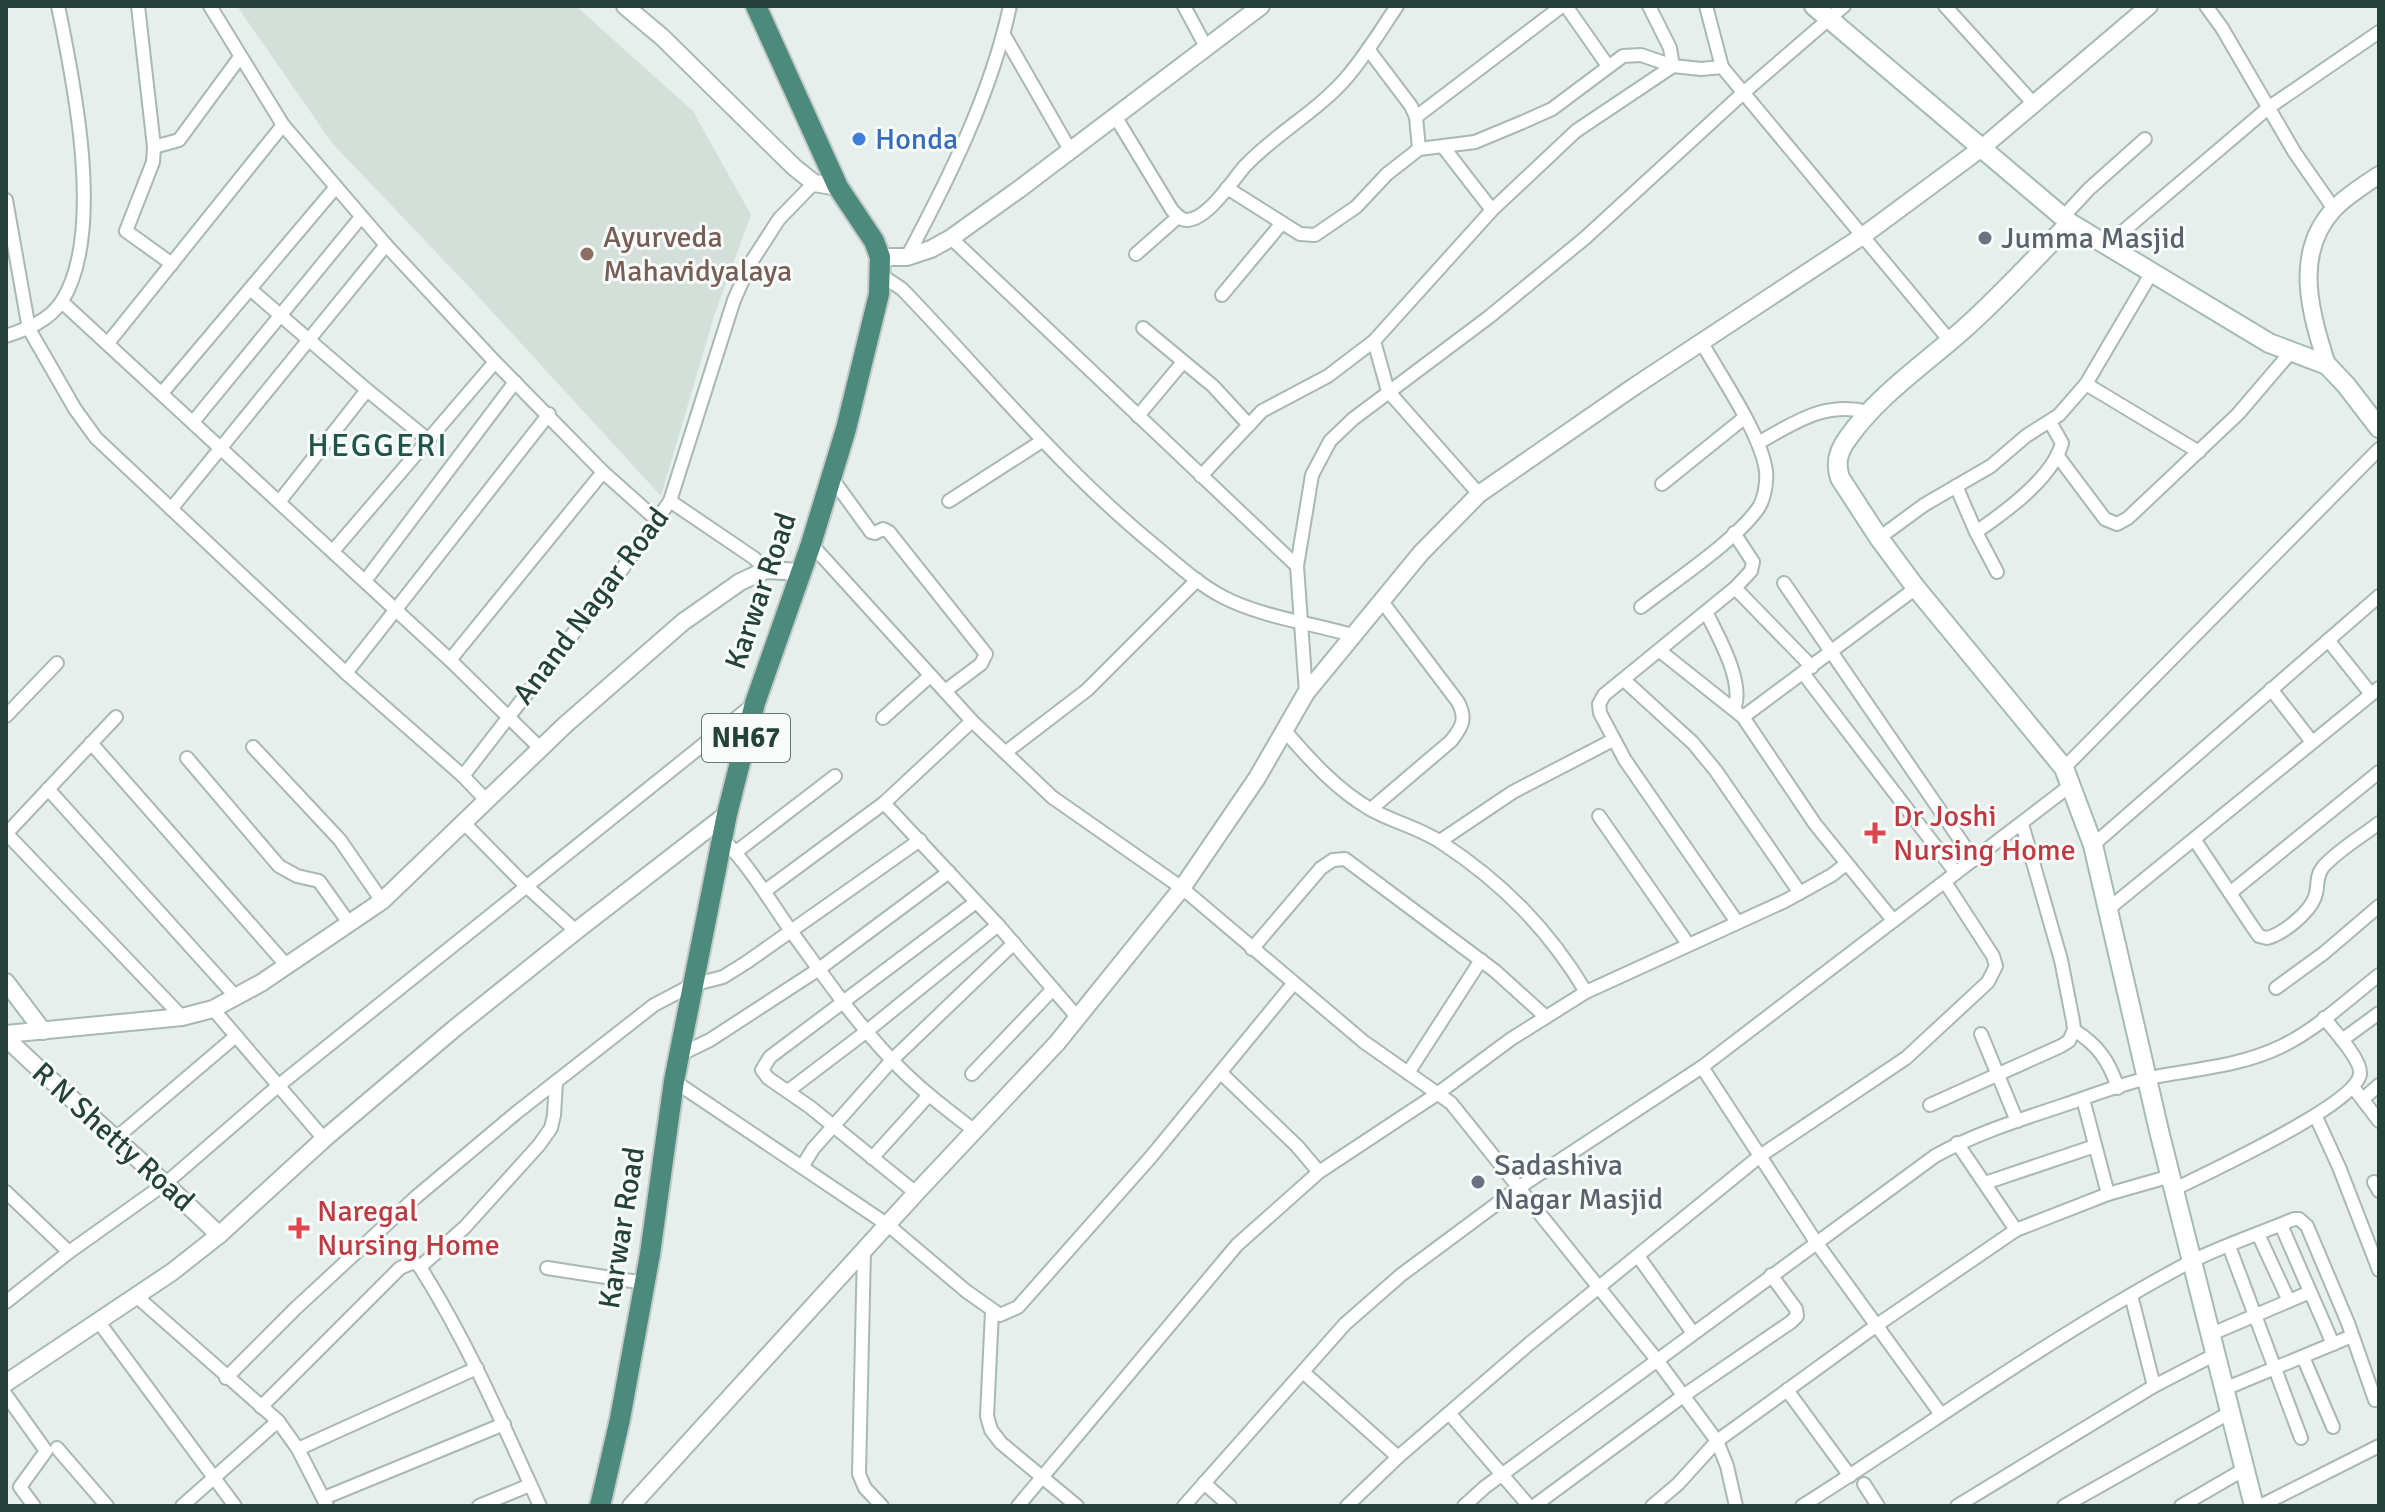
<svg xmlns="http://www.w3.org/2000/svg" width="2385" height="1512" font-family="Signika,sans-serif">
	<style>
		.built { fill: #d4dfda }
		.lines { fill: none; stroke-linecap: round; stroke-linejoin: round }
		.minor-casing { stroke: #a8b8b2; stroke-width: 16 }
		.tertiary-casing { stroke: #a8b8b2; stroke-width: 20 }
		.secondary-casing { stroke: #a4bbb3; stroke-width: 22 }
		.trunk-casing { stroke: #c2cac8; stroke-width: 24 }
		.minor { stroke: #fff; stroke-width: 12 }
		.tertiary { stroke: #fff; stroke-width: 16 }
		.secondary { stroke: #fff; stroke-width: 18 }
		.trunk { stroke: #4c8a7c; stroke-width: 20 }
		.shop-dot { fill: #3f7fe0; stroke: #f7fbf9; stroke-width: 3 }
		.worship-dot { fill: #6b7280; stroke: #f7fbf9; stroke-width: 3 }
		.education-dot { fill: #8d6e63; stroke: #f7fbf9; stroke-width: 3 }
		.health-dot { fill: #e0444e; stroke: #f7fbf9; stroke-width: 3 }
		.labels { text-anchor: middle; dominant-baseline: central; stroke-width: 6; stroke-linejoin: round; paint-order: stroke }
		.shield { fill: #f7fbf9; stroke: #637a73; stroke-width: 2 }
		.shield-label { font-size: 28px; font-weight: bold; fill: #24423a }
		.shop-label { font-size: 30px; fill: #366cbe; stroke: #f7fbf9; text-anchor: start }
		.education-label { font-size: 30px; fill: #785e54; stroke: #f7fbf9; text-anchor: start }
		.worship-label { font-size: 30px; fill: #5b616d; stroke: #f7fbf9; text-anchor: start }
		.street-label { font-size: 30px; fill: #24423a; stroke: #f7fbf9 }
		.health-label { font-size: 30px; fill: #be3a42; stroke: #f7fbf9; text-anchor: start }
		.neighbourhood-label { font-size: 32px; letter-spacing: 2px; fill: #1f5548; stroke: #f7fbf9 }
	</style>
	<rect width="100%" height="100%" fill="#e6efeb"/>
	<polygon class="built" points="237,6 576,6 693,111 751,215 715,313 661,496 475,293 332,143"/>
	<g class="lines">
		<g class="minor-casing">
			<g id="minor">
				<polyline points="138,6 154,147 153,162 126,231 172,264"/>
				<polyline points="210,6 283,125 386,245 495,362 603,472 658,521"/>
				<polyline points="1184,6 1206,47"/>
				<polyline points="1566,6 1608,66"/>
				<polyline points="1706,6 1722,67 1950,341"/>
				<polyline points="1945,6 2033,103"/>
				<polyline points="2206,6 2222,28 2295,153 2334,209"/>
				<polyline points="1004,35 1070,150"/>
				<polyline points="1368,49 1411,106 1416,117 1419,149"/>
				<path d="M1115,116L1172,210C1176,214 1180,220 1187,220C1208,219 1232,181 1245,166C1276,133 1317,112 1347,77C1366,55 1381,30 1397,6"/>
				<polyline points="1416,117 1562,6"/>
				<polyline points="154,147 179,140 240,57"/>
				<polyline points="1444,148 1492,210"/>
				<polyline points="1227,188 1300,234 1315,235 1356,207 1387,174 1419,149 1475,142 1523,122 1552,109 1623,56 1641,55 1673,66 1701,69 1722,67"/>
				<polyline points="6,200 29,329 75,409 96,438 346,673 463,776"/>
				<polyline points="2063,217 2089,189 2145,139"/>
				<polyline points="951,238 1297,566"/>
				<polyline points="2107,245 2268,108 2379,32"/>
				<polyline points="1136,254 1178,217"/>
				<path d="M907,257C949,178 991,94 1010,6"/>
				<path d="M881,275L902,289C985,375 1062,470 1155,546C1177,564 1198,584 1223,597C1262,617 1310,623 1352,635"/>
				<polyline points="250,289 367,390"/>
				<polyline points="1222,295 1282,223"/>
				<polyline points="62,302 450,660 540,748"/>
				<polyline points="1143,328 1213,386 1249,425"/>
				<path d="M6,336C27,329 49,321 62,301C105,233 74,82 58,6"/>
				<polyline points="1374,341 1388,391 1479,494"/>
				<polyline points="108,343 283,125"/>
				<polyline points="2086,384 2199,452"/>
				<polyline points="162,393 336,187"/>
				<polyline points="1138,416 1183,362"/>
				<polyline points="193,422 361,217"/>
				<path d="M1758,443C1796,422 1824,401 1869,412"/>
				<polyline points="2057,455 2105,519 2117,524 2128,518 2238,414 2291,352"/>
				<polyline points="1201,476 1262,411 1328,376 1374,341 1492,210 1576,131 1673,66 1670,48 1649,6"/>
				<polyline points="831,477 871,532 875,533 883,529 889,532 986,654 981,664 945,691"/>
				<polyline points="1662,484 1744,418"/>
				<polyline points="1956,486 1976,532 1997,572"/>
				<polyline points="670,501 754,558 766,570"/>
				<polyline points="949,501 1042,441"/>
				<polyline points="279,502 367,390 427,439"/>
				<polyline points="171,509 386,245"/>
				<path d="M1976,532C2004,513 2053,478 2062,443L2050,422"/>
				<polyline points="1734,533 1753,562 1751,571 1735,588 1604,695 1599,704 1600,713 1625,760 1737,922"/>
				<polyline points="1879,538 1924,505 1991,466 2026,436 2059,415 2086,384 2152,272"/>
				<polyline points="811,544 972,721 1052,797 1182,888 1364,1042 1451,1103 1657,1360 1717,1441 1727,1466 1736,1506"/>
				<polyline points="333,551 495,362"/>
				<polyline points="365,581 515,382"/>
				<polyline points="1784,583 1974,860"/>
				<polyline points="1735,588 1812,667"/>
				<path d="M1641,607C1673,582 1738,539 1759,507C1765,497 1767,481 1766,471C1761,434 1721,377 1702,343"/>
				<path d="M1706,612C1718,636 1745,683 1734,709"/>
				<polyline points="2328,640 2371,694"/>
				<polyline points="1660,651 1743,717 1815,824 1892,919"/>
				<polyline points="450,660 603,472"/>
				<polyline points="346,673 549,414"/>
				<polyline points="1803,673 1956,873"/>
				<polyline points="1624,680 1693,743 1716,771 1800,893"/>
				<polyline points="2271,689 2312,742"/>
				<polyline points="1306,693 1297,566 1312,475 1330,441 1353,419 1489,317 1585,238 1742,94 1844,6"/>
				<polyline points="6,716 57,663"/>
				<polyline points="1743,717 1916,588"/>
				<polyline points="883,718 930,676"/>
				<path d="M1285,731C1310,760 1336,789 1370,809C1393,822 1420,828 1442,843C1503,883 1549,930 1586,992"/>
				<polyline points="91,743 287,966"/>
				<polyline points="253,747 340,840 382,901"/>
				<polyline points="1006,752 1087,690 1197,580"/>
				<polyline points="187,758 279,866 297,876 319,881 349,923"/>
				<polyline points="2064,768 2379,449"/>
				<polyline points="48,789 236,997"/>
				<polyline points="486,800 463,776 613,582 670,501 734,300 750,264 779,219 814,183"/>
				<polyline points="884,803 998,925 1078,1018"/>
				<path d="M1371,809L1451,741C1462,727 1467,719 1458,702L1381,600"/>
				<polyline points="1599,816 1688,944"/>
				<polyline points="464,823 525,885 576,931"/>
				<polyline points="6,833 182,1017"/>
				<polyline points="6,834 116,717"/>
				<path d="M723,839C752,869 772,905 796,938C826,979 856,1022 891,1059C916,1086 946,1109 975,1131"/>
				<path d="M2194,839L2252,926L2259,936L2267,938C2283,934 2309,913 2315,897C2319,886 2315,877 2323,867C2338,850 2361,837 2379,823"/>
				<polyline points="1440,841 1513,792 1613,740"/>
				<polyline points="2093,845 2379,596"/>
				<polyline points="736,852 835,776"/>
				<polyline points="765,891 884,803 972,721"/>
				<polyline points="2230,893 2379,772"/>
				<polyline points="2107,910 2379,688"/>
				<polyline points="1252,949 1321,868 1333,860 1345,859 1495,971 1546,1017"/>
				<polyline points="2276,988 2324,953 2379,906"/>
				<polyline points="213,1009 324,1139"/>
				<path d="M2074,1030C2098,1045 2109,1061 2118,1088"/>
				<polyline points="1981,1034 2017,1121"/>
				<polyline points="2342,1040 2379,1013"/>
				<polyline points="679,1055 710,1040 819,969 949,872"/>
				<polyline points="1702,1067 1816,1242 1940,1413"/>
				<polyline points="1221,1073 1297,1146 1319,1172"/>
				<polyline points="1408,1073 1481,960"/>
				<polyline points="972,1074 1053,989"/>
				<polyline points="674,1081 888,1225 966,1291 1000,1315 1018,1307 1150,1158 1293,984"/>
				<polyline points="2353,1087 2379,1121"/>
				<polyline points="788,1091 867,1031 998,925"/>
				<polyline points="2083,1099 2108,1194"/>
				<polyline points="2363,1099 2379,1085"/>
				<polyline points="1930,1105 2061,1046 2069,1041 2074,1030 2073,1021 2061,960 2022,824"/>
				<polyline points="2316,1117 2339,1167 2379,1270"/>
				<polyline points="116,1138 236,1036"/>
				<polyline points="1957,1143 2016,1230"/>
				<polyline points="872,1158 929,1095"/>
				<polyline points="802,1167 813,1149 892,1060 1014,943"/>
				<polyline points="2374,1182 2379,1191"/>
				<polyline points="1985,1183 2095,1146"/>
				<path d="M2175,1189C2206,1173 2356,1105 2360,1074C2362,1060 2333,1029 2324,1018"/>
				<polyline points="6,1192 69,1252"/>
				<polyline points="916,1193 810,1107 768,1078 762,1070 770,1057 976,902"/>
				<polyline points="2281,1225 2333,1344"/>
				<polyline points="2258,1234 2289,1301"/>
				<polyline points="2229,1246 2301,1438"/>
				<polyline points="864,1250 859,1474 865,1488 882,1506"/>
				<polyline points="1638,1256 1693,1333"/>
				<polyline points="420,1267 465,1227 539,1145 551,1128 554,1115 556,1082"/>
				<polyline points="547,1268 645,1283"/>
				<polyline points="135,1295 278,1421 298,1449 327,1506"/>
				<polyline points="2131,1295 2154,1386"/>
				<polyline points="6,1302 69,1252 166,1183 278,1086 755,703"/>
				<polyline points="992,1311 987,1416 991,1430 1001,1443 1077,1506"/>
				<polyline points="98,1321 235,1506"/>
				<polyline points="2209,1335 2310,1292"/>
				<polyline points="2303,1357 2333,1427"/>
				<polyline points="1303,1372 1398,1457"/>
				<polyline points="226,1378 296,1308 416,1197 516,1113 654,1005 692,985 723,977 747,962 920,840"/>
				<polyline points="1787,1390 1850,1476"/>
				<polyline points="2222,1390 2352,1336"/>
				<polyline points="6,1395 46,1451 20,1487 34,1506"/>
				<path d="M261,1407L400,1268L414,1262L420,1267C468,1343 503,1424 540,1506"/>
				<polyline points="1449,1413 1529,1506"/>
				<polyline points="57,1448 107,1506"/>
				<polyline points="298,1449 477,1368"/>
				<polyline points="1204,1483 1230,1506"/>
				<polyline points="1864,1484 1878,1506"/>
				<polyline points="324,1498 504,1424"/>
				<polyline points="182,1506 278,1421"/>
				<polyline points="479,1506 530,1485"/>
				<polyline points="1018,1506 1237,1245 1319,1172 1437,1094 1511,1039 1586,992 1785,901 1832,875 1846,864"/>
				<polyline points="1184,1506 1345,1324 1401,1275 1518,1188 1702,1067 2071,785"/>
				<polyline points="1347,1506 1398,1457 1529,1344 1760,1156 1906,1058 1988,982 1996,966 1993,956 1945,882"/>
				<path d="M1464,1506L1485,1487L1935,1156C1976,1133 2022,1119 2067,1104C2093,1095 2121,1084 2149,1078C2193,1069 2238,1067 2280,1047C2316,1030 2347,1000 2379,975"/>
				<polyline points="1534,1506 1683,1396 1791,1322 1797,1316 1796,1309 1771,1275"/>
				<polyline points="1652,1506 1678,1484 1717,1441 1877,1325 2016,1230 2108,1194 2171,1176"/>
				<path d="M1802,1506C1930,1425 2053,1335 2188,1263C2221,1246 2259,1234 2294,1219H2299L2307,1226L2348,1323L2375,1400"/>
				<polyline points="1957,1506 2154,1386 2214,1355"/>
				<polyline points="2064,1506 2229,1413"/>
				<polyline points="2181,1506 2243,1470"/>
				<polyline points="2260,1506 2379,1446"/>
			</g>
		</g>
		<g class="tertiary-casing">
			<g id="tertiary">
				<polyline points="625,6 662,37 794,167 814,183 838,187"/>
				<polyline points="880,257 907,257 931,249 951,238 1018,190 1261,6"/>
				<path d="M2327,365C2311,314 2292,254 2334,209C2346,196 2364,185 2379,175"/>
				<polyline points="6,982 43,1031"/>
				<polyline points="6,1034 182,1017 213,1009 261,983 382,901 565,725 683,622 740,582 766,570 801,572"/>
				<path d="M6,1038C76,1105 150,1167 219,1235"/>
				<polyline points="6,1383 172,1272 219,1235 324,1139 455,1028 576,931 727,814"/>
				<polyline points="631,1506 916,1193 1057,1043 1182,888 1257,778 1306,693 1421,553 1479,494 1635,386 1864,235 1983,147 2149,6"/>
			</g>
		</g>
		<g class="secondary-casing">
			<g id="secondary">
				<polyline points="1814,6 2070,223 2269,343 2327,365 2346,385 2379,428"/>
				<path d="M2070,223C2035,258 2002,295 1965,328C1926,363 1878,395 1848,438C1838,451 1835,463 1840,478L1879,538L1916,588L2064,768L2093,845L2160,1135L2254,1506"/>
			</g>
		</g>
		<g class="trunk-casing">
			<polyline id="trunk" points="600,1506 620,1419 650,1254 674,1081 727,814 755,703 811,544 846,429 879,294 880,257 874,241 838,187 756,6"/>
		</g>
		<use href="#minor" class="minor"/>
		<use href="#tertiary" class="tertiary"/>
		<use href="#secondary" class="secondary"/>
		<use href="#trunk" class="trunk"/>
	</g>
	<circle class="shop-dot" cx="859" cy="139" r="8"/>
	<g class="worship-dot">
		<circle cx="1985" cy="238" r="8"/>
		<circle cx="1478" cy="1182" r="8"/>
	</g>
	<circle class="education-dot" cx="587" cy="254" r="8"/>
	<g class="health-dot">
		<path d="M1871 821h8v8h8v8h-8v8h-8v-8h-8v-8h8z"/>
		<path d="M295 1216h8v8h8v8h-8v8h-8v-8h-8v-8h8z"/>
	</g>
	<g class="labels">
		<rect class="shield" x="702" y="714" width="88" height="48" rx="6"/>
		<g class="shield-label">
			<text x="746" y="738">NH67</text>
		</g>
		<g class="shop-label">
			<text x="875" y="139">Honda</text>
		</g>
		<g class="education-label">
			<text x="603" y="237">Ayurveda<tspan x="603" dy="34">Mahavidyalaya</tspan></text>
		</g>
		<g class="worship-label">
			<text x="2001" y="238">Jumma Masjid</text>
			<text x="1494" y="1165">Sadashiva<tspan x="1494" dy="34">Nagar Masjid</tspan></text>
		</g>
		<g class="street-label">
			<text transform="translate(761 591) rotate(-71)">Karwar Road</text>
			<text transform="translate(591 606) rotate(-53)">Anand Nagar Road</text>
			<text transform="translate(113 1137) rotate(42)">R N Shetty Road</text>
			<text transform="translate(622 1228) rotate(-81)">Karwar Road</text>
		</g>
		<g class="health-label">
			<text x="1893" y="816">Dr Joshi<tspan x="1893" dy="34">Nursing Home</tspan></text>
			<text x="317" y="1211">Naregal<tspan x="317" dy="34">Nursing Home</tspan></text>
		</g>
		<g class="neighbourhood-label">
			<text x="378" y="445">HEGGERI</text>
		</g>
	</g>
	<rect width="2385" height="1512" fill="none" stroke="#24423a" stroke-width="16"/>
</svg>
